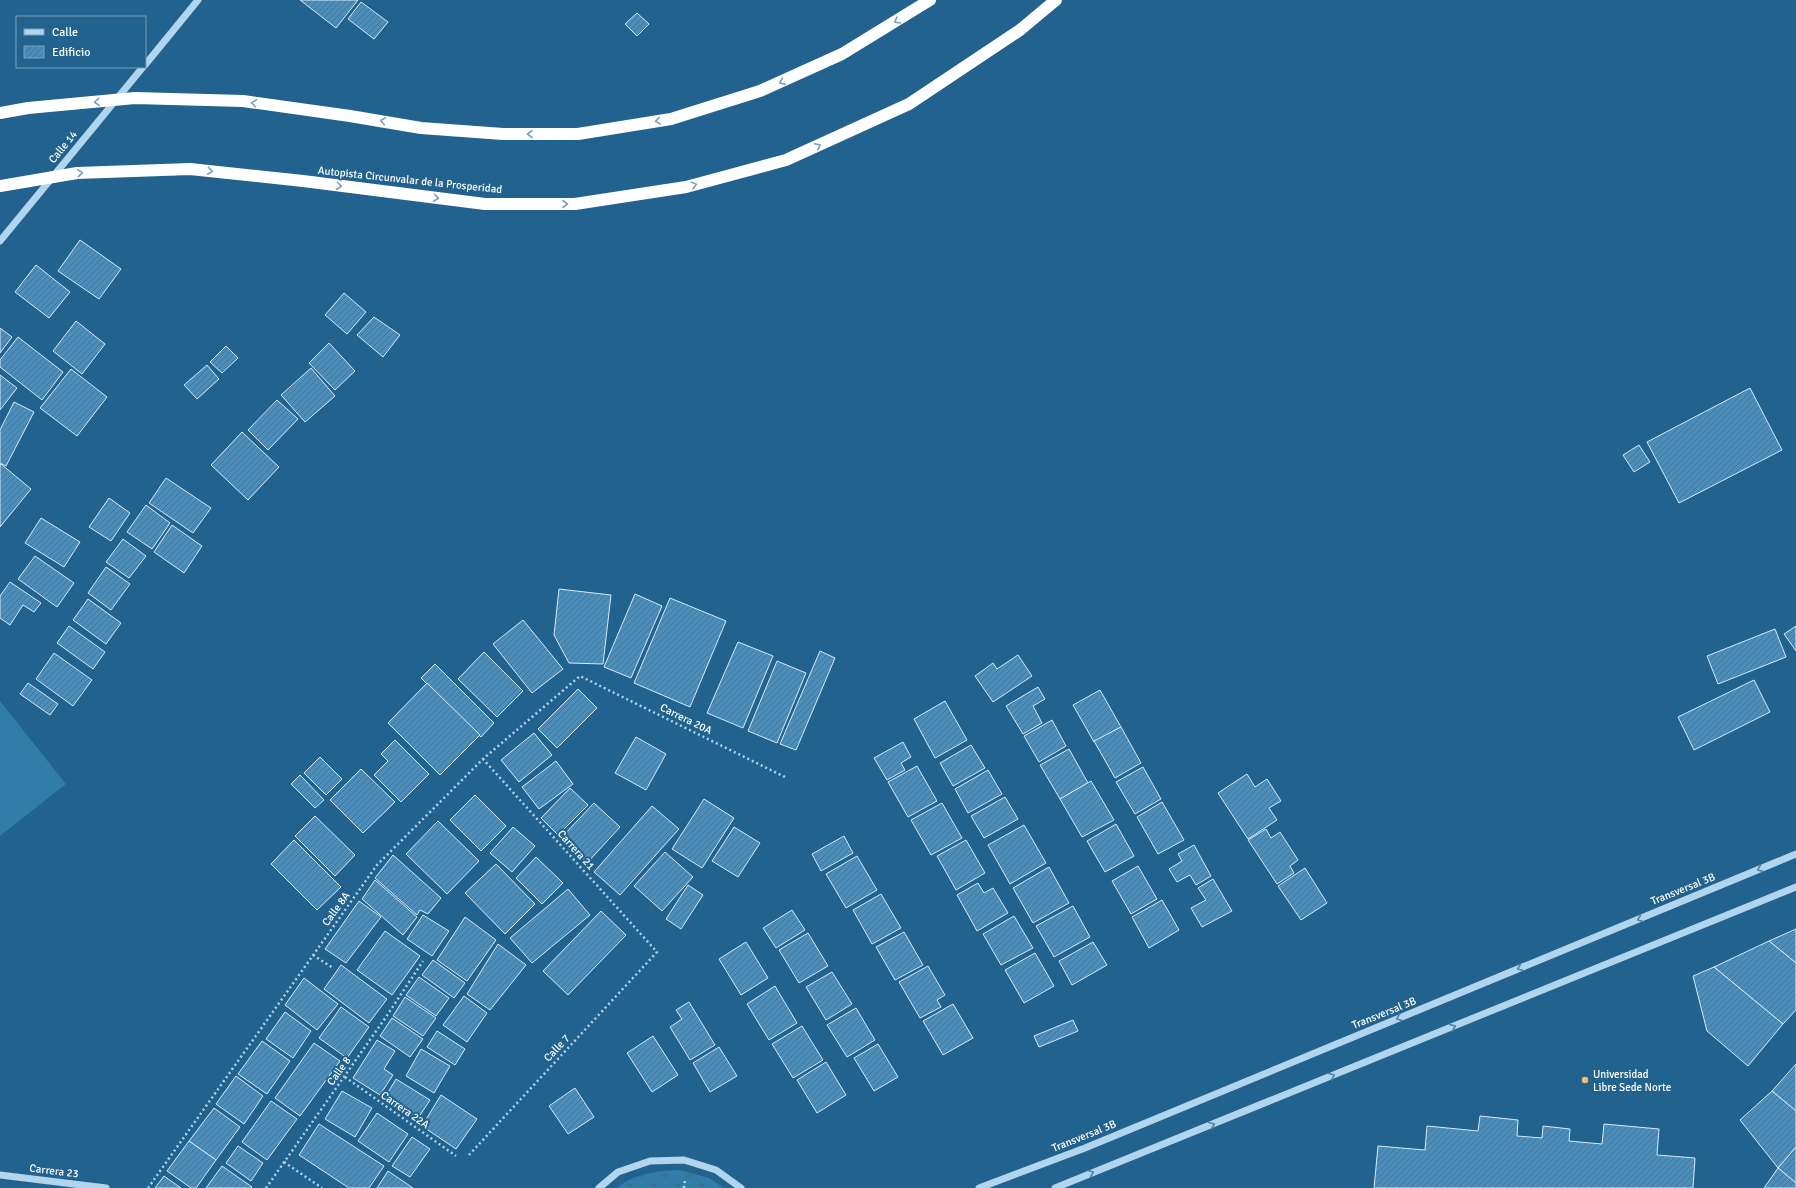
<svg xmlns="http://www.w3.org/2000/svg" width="1796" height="1188" font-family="Signika,sans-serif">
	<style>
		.grass { fill: url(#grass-tufts) }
		.pitch { fill: #327ca9 }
		.building { fill: url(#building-hatch); stroke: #d5ebf9 }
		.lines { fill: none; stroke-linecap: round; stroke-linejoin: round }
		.path { stroke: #b0d5ec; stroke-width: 2.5; stroke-dasharray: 2 3; stroke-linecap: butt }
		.minor { stroke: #b0d5ec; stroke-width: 7 }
		.highway { stroke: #fff; stroke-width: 12 }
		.oneway { stroke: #7aa1bb }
		.oneway2 { stroke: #4c84aa }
		.poi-dot { fill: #f8bb72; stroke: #21628e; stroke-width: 1.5 }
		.labels { text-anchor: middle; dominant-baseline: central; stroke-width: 4; stroke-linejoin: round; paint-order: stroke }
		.street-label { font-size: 11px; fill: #fff; stroke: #21628e }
		.poi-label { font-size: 11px; fill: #fff; stroke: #21628e; text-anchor: start }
	</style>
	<defs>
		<pattern id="grass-tufts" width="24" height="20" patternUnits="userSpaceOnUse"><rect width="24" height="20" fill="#327ca9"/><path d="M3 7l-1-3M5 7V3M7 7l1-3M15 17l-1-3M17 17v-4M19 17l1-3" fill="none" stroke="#3f647a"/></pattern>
		<pattern id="building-hatch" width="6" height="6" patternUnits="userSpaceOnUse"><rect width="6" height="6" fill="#4e8db7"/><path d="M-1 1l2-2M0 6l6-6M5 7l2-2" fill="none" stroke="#4d738c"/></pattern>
	</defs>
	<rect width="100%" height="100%" fill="#21628e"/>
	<path class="grass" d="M680,1170L709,1178L724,1188H617C634,1173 658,1171 680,1170Z"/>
	<polygon class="pitch" points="0,701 66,784 0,836"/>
	<g class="building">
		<polygon points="300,0 358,0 336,28"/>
		<polygon points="361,2 388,22 374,39 348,19"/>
		<polygon points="637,13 649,24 637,36 625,24"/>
		<polygon points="80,240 121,269 99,299 58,271"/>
		<polygon points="36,265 70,292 49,318 15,292"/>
		<polygon points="344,293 366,312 347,334 325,315"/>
		<polygon points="374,317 400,335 383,357 357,335"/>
		<polygon points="76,321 105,344 82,374 53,351"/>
		<polygon points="0,328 12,337 0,353"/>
		<polygon points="18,337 63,372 42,400 0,367 0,360"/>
		<polygon points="329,343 355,371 335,390 309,363"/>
		<polygon points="226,346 238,358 222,373 210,362"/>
		<polygon points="207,365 219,379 197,399 184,385"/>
		<polygon points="311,368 335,396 305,422 281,395"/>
		<polygon points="71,369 107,397 77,436 40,408"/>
		<polygon points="0,375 17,388 0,410"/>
		<polygon points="1750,388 1782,450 1679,503 1647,442"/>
		<polygon points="277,400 298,419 268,450 248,430"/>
		<polygon points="14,402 34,412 6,466 0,463 0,430"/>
		<polygon points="242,432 279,467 248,500 211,465"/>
		<polygon points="1639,445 1650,462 1634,472 1623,455"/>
		<polygon points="1,464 31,489 0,527 0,465"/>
		<polygon points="166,478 211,508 193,533 149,503"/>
		<polygon points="109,498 130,513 111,541 89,527"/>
		<polygon points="146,505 170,523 152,549 127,532"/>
		<polygon points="41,518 80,542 64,567 25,543"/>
		<polygon points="172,525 202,546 184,573 154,552"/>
		<polygon points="123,539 146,556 129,578 106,562"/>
		<polygon points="35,556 74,583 57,607 18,579"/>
		<polygon points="106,567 130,584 111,610 88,593"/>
		<polygon points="10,582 41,603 34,612 23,605 10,625 0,618 0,596"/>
		<polygon points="559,589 611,595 603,664 569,663 554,635"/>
		<polygon points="635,594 662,606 631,678 604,667"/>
		<polygon points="670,598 726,621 690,707 634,683"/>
		<polygon points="88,599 121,623 106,644 73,620"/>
		<polygon points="523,620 563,669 532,693 493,644"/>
		<polygon points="69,626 105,652 93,669 57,643"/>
		<polygon points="1796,626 1796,651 1784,634"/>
		<polygon points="1775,629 1786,657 1718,684 1707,656"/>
		<polygon points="738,642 773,656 743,728 707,713"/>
		<polygon points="820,651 835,658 796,750 780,744"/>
		<polygon points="484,652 523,691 497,717 458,679"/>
		<polygon points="54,653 92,680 73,706 36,679"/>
		<polygon points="1018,655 1032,676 993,702 975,676 993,663 997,669"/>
		<polygon points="777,661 806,673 777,743 748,731"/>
		<polygon points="435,664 494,723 481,737 421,678"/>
		<polygon points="1754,680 1770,712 1694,750 1678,717"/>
		<polygon points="28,683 58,704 50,715 20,694"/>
		<polygon points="427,683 480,735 440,775 388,723"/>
		<polygon points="1038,687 1045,699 1033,706 1042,723 1023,734 1006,706"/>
		<polygon points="578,689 597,708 557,748 538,729"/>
		<polygon points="1100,690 1121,727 1094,742 1073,705"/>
		<polygon points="945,701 967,740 935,758 914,719"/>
		<polygon points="1052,720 1066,746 1039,762 1024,736"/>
		<polygon points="1121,727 1141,763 1115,778 1094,741"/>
		<polygon points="534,733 552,755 519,782 501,760"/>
		<polygon points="636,737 666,754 646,790 615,773"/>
		<polygon points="395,740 429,774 401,802 374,775 388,761 381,754"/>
		<polygon points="903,742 911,757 901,763 905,770 887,780 874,758"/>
		<polygon points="971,745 985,768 953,786 940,763"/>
		<polygon points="1069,749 1088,783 1060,799 1040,765"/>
		<polygon points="320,757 342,779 326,795 304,773"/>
		<polygon points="556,761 573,784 539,809 522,787"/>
		<polygon points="917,766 937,801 908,817 888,782"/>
		<polygon points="1143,767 1161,799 1135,814 1116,782"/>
		<polygon points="361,769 395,802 363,833 330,800"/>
		<polygon points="988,770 1002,794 968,813 955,789"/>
		<polygon points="1247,774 1255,787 1267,779 1281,801 1269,808 1277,820 1248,839 1218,793"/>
		<polygon points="300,775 324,800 315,808 291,784"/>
		<polygon points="1091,781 1114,820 1082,837 1060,799"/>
		<polygon points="570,788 588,805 558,835 541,818"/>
		<polygon points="475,795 506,826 481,851 450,820"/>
		<polygon points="1005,797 1018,819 984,838 971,816"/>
		<polygon points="704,799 734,818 702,868 672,849"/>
		<polygon points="1162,802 1184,840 1158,854 1137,817"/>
		<polygon points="594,803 620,827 587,863 561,838"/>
		<polygon points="942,803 962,838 931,855 911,820"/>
		<polygon points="652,806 679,829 620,895 594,872"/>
		<polygon points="315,816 355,855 335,876 295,836"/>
		<polygon points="438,821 479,861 447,894 406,854"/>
		<polygon points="1116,824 1134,856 1105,872 1087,841"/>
		<polygon points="1024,825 1046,863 1010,884 988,845"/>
		<polygon points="513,827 535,846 512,872 490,853"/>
		<polygon points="734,827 760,843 738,877 712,861"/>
		<polygon points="1266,829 1271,838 1280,832 1298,860 1290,866 1294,873 1277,884 1248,840"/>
		<polygon points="844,836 853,853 821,871 812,854"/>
		<polygon points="294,840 341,887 317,910 271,864"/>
		<polygon points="966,840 985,873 956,890 937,856"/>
		<polygon points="1194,845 1211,876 1196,885 1190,875 1177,882 1169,869 1182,861 1178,854"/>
		<polygon points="665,852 693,877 662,911 634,886"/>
		<polygon points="393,855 441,898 428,914 420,910 417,915 375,878"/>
		<polygon points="857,856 877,890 846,908 826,874"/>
		<polygon points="536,857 563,883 542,904 516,878"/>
		<polygon points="496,864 535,904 505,934 465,893"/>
		<polygon points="1138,866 1157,899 1131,914 1112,881"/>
		<polygon points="1049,867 1069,903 1033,923 1013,888"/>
		<polygon points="1305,868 1327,903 1301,920 1278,886"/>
		<polygon points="1213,879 1232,911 1202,927 1191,908 1206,900 1198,888"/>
		<polygon points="375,880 417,917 403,935 362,899"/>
		<polygon points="978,883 984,893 993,888 1008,913 977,931 957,895"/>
		<polygon points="688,885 703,895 681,929 666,919"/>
		<polygon points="568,889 590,915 532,963 510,938"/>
		<polygon points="881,894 901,928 872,944 853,910"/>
		<polygon points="1162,900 1179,930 1149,948 1132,917"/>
		<polygon points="359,901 381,917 346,963 325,949"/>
		<polygon points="1073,906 1090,937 1054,957 1036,926"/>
		<polygon points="792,910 805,930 776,948 763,928"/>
		<polygon points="601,911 626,935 568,995 543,971"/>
		<polygon points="423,915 449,931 432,956 407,939"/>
		<polygon points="1014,916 1033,948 1001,965 983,934"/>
		<polygon points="465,917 496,940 467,981 437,960"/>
		<polygon points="1796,929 1796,963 1769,941"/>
		<polygon points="385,931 420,956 392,995 357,970"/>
		<polygon points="904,932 923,965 895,980 876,947"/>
		<polygon points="808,933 828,966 799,983 779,950"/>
		<polygon points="1769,941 1796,963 1796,1010 1783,1024 1714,967"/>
		<polygon points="746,942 768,978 741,995 719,959"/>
		<polygon points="1093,942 1107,965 1072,985 1059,961"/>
		<polygon points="498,944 526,965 490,1010 467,994"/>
		<polygon points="1035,953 1054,986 1024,1003 1005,970"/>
		<polygon points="433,960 465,983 454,998 422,975"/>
		<polygon points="341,965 387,999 369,1023 324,989"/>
		<polygon points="928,966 945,995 937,1000 941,1007 920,1018 899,982"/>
		<polygon points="1714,967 1783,1024 1748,1066 1707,1031 1693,976"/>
		<polygon points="832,972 852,1004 826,1020 806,987"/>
		<polygon points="419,977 449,998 436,1016 406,995"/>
		<polygon points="304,978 338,1004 317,1030 285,1005"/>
		<polygon points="775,986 797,1023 769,1040 747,1004"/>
		<polygon points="464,996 487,1013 467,1042 443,1025"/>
		<polygon points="405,997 436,1018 423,1036 393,1016"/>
		<polygon points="689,1002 715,1045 690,1060 670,1027 682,1019 676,1010"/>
		<polygon points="953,1004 973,1038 943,1055 923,1021"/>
		<polygon points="341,1007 369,1027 347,1058 319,1038"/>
		<polygon points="856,1008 875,1040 847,1057 827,1025"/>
		<polygon points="285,1012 311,1031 293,1058 266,1039"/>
		<polygon points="392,1018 423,1039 410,1057 380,1036"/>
		<polygon points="1073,1020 1078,1031 1039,1047 1034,1036"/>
		<polygon points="802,1026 823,1060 793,1078 772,1044"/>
		<polygon points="437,1031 465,1049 455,1065 427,1047"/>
		<polygon points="653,1036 678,1075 652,1092 627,1053"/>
		<polygon points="377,1040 395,1051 384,1069 393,1075 380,1095 353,1078"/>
		<polygon points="262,1041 290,1061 267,1094 238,1074"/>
		<polygon points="314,1043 340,1061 300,1116 275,1098"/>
		<polygon points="878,1044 898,1077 874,1091 854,1058"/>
		<polygon points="719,1047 737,1076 710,1092 693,1063"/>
		<polygon points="421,1049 450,1066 434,1093 406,1076"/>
		<polygon points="826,1062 846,1095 817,1113 797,1080"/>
		<polygon points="1796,1064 1796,1111 1772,1091"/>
		<polygon points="236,1076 263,1096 244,1124 216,1104"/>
		<polygon points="396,1079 430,1100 417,1120 384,1099"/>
		<polygon points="575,1088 594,1117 568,1134 549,1106"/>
		<polygon points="342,1091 372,1108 355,1137 325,1119"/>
		<polygon points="1772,1091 1796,1111 1796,1147 1778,1168 1740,1120"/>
		<polygon points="441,1095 477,1119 456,1149 422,1126"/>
		<polygon points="271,1101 297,1119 267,1160 242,1142"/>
		<polygon points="214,1108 240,1127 216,1160 189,1141"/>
		<polygon points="377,1113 408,1134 389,1162 358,1141"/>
		<polygon points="1480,1116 1518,1120 1517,1136 1542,1138 1543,1126 1570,1129 1569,1141 1602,1144 1604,1124 1659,1129 1657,1155 1695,1158 1693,1188 1374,1188 1378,1146 1425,1150 1427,1126 1478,1131"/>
		<polygon points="319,1124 384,1166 369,1188 349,1188 299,1155"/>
		<polygon points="412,1137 430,1149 410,1177 392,1166"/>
		<polygon points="189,1141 216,1160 196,1188 191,1188 167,1171"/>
		<polygon points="238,1146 263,1163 251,1181 226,1163"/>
		<polygon points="1796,1147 1796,1183 1778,1168"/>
		<polygon points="222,1166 252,1187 251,1188 206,1188"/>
		<polygon points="1778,1168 1796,1183 1796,1188 1764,1188"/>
		<polygon points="388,1171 413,1188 377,1188"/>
		<polygon points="164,1176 181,1188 155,1188"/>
	</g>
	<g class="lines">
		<g class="path">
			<polyline points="313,955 333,968"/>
			<polyline points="345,1077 456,1156"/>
			<polyline points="469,1155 657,952 483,759"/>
			<polyline points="284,1162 322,1188"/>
			<polyline points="148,1188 377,865 483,759 580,676 785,777"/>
			<polyline points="266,1188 386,1017 423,961"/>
			<polyline points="684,1188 685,1180"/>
		</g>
		<g class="minor">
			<polyline points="145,65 198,0"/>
			<polyline points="0,241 143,67"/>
			<polyline points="0,1175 106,1188"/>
			<polyline points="599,1188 618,1172 650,1161 684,1160 716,1170 741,1188"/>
			<polyline points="979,1188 1085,1148 1796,854"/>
			<polyline points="1055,1188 1796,887"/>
		</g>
		<g class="highway">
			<polyline points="0,113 28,108 135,98 243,101 350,116 421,128 503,134 578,134 671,119 760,91 842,54 930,0"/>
			<polyline points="0,186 77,173 190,169 303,181 485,204 575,204 686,187 786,160 909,104 1020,30 1056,0"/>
		</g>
	</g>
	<defs><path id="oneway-chevron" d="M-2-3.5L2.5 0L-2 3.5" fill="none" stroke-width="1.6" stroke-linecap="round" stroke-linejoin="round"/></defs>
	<g class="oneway">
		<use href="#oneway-chevron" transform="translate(897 21) rotate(149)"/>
		<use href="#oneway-chevron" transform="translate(782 82) rotate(156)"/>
		<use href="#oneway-chevron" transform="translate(97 102) rotate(175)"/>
		<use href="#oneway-chevron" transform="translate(254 103) rotate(-172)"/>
		<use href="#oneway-chevron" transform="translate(383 121) rotate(-170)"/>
		<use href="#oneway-chevron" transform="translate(658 121) rotate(171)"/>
		<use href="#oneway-chevron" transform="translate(530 134) rotate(-180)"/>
		<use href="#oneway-chevron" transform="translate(818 146) rotate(-25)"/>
		<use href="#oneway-chevron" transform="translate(210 171) rotate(6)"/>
		<use href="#oneway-chevron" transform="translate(80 173) rotate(-4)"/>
		<use href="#oneway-chevron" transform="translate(694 185) rotate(-15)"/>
		<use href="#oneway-chevron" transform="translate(339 186) rotate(8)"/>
		<use href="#oneway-chevron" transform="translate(436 198) rotate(7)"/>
		<use href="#oneway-chevron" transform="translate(565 204)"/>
	</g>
	<g class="oneway2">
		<use href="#oneway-chevron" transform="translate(1760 869) rotate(158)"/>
		<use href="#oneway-chevron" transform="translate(1640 919) rotate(158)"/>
		<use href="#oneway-chevron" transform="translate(1520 968) rotate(158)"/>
		<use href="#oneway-chevron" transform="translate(1399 1018) rotate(158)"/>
		<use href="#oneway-chevron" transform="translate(1453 1027) rotate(-22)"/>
		<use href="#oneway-chevron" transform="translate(1332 1076) rotate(-22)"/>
		<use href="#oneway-chevron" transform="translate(1212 1125) rotate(-22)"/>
		<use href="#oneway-chevron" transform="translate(1091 1173) rotate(-22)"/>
	</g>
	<circle class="poi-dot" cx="1585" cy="1080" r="4"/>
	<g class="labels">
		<g class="street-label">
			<text transform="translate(63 147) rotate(-51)">Calle 14</text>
			<text transform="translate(410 180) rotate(6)">Autopista Circunvalar de la Prosperidad</text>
			<text transform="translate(686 719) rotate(26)">Carrera 20A</text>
			<text transform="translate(576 850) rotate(48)">Carrera 21</text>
			<text transform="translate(1683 889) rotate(-22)">Transversal 3B</text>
			<text transform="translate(336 909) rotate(-54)">Calle 8A</text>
			<text transform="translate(1384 1013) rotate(-22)">Transversal 3B</text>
			<text transform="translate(557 1048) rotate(-47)">Calle 7</text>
			<text transform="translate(339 1071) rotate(-55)">Calle 8</text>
			<text transform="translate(405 1110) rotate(35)">Carrera 22A</text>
			<text transform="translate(1084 1136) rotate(-22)">Transversal 3B</text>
			<text transform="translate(54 1171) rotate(7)">Carrera 23</text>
		</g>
		<g class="poi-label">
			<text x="1593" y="1074">Universidad<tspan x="1593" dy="13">Libre Sede Norte</tspan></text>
		</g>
	</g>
	<rect x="16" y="16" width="130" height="52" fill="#21628e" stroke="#7aa1bb"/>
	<rect x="24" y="29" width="20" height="6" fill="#b0d5ec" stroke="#7aa1bb"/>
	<text x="52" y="36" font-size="12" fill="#ffffff">Calle</text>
	<rect x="24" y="46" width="20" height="12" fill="url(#building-hatch)" stroke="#7aa1bb"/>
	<text x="52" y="56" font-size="12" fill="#ffffff">Edificio</text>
</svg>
